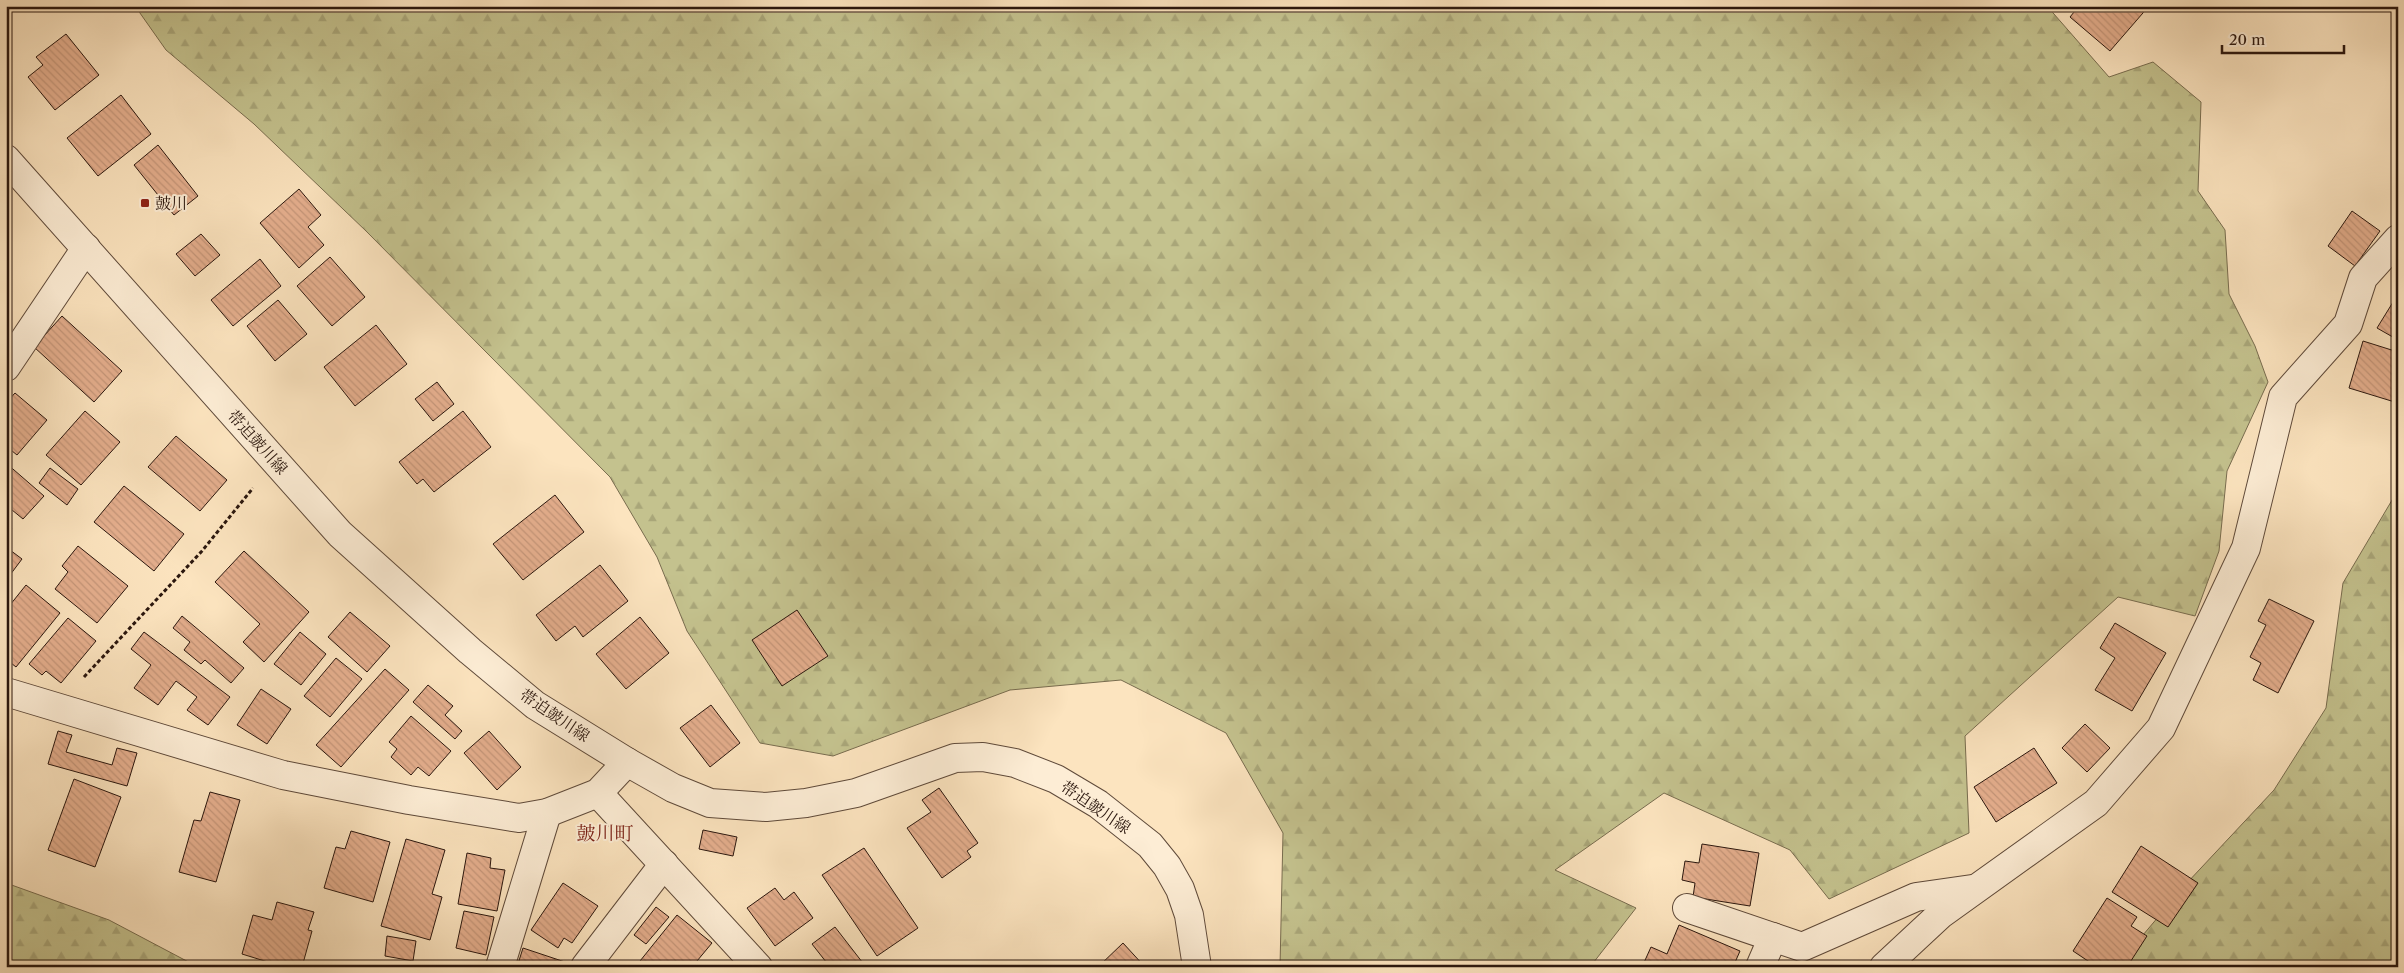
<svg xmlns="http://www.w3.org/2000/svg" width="2404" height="973" font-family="'Libre Caslon Text','Noto Serif JP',serif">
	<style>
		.forest { fill: url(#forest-firs); stroke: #786c4e }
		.building { fill: url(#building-back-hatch); stroke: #2b170e }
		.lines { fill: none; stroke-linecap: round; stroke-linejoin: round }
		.minor-casing { stroke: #5f4a3a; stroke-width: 30 }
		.path { stroke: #2b170e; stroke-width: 3; stroke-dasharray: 4 2.5; stroke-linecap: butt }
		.minor { stroke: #fdedd5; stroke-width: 28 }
		.poi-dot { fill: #8f2418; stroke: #fdedd5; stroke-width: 2 }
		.labels { text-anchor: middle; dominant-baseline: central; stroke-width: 4; stroke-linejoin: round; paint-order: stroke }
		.poi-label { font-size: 16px; fill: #2b170e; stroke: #fdedd5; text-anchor: start }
		.street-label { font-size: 16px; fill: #2b170e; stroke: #fdedd5 }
		.quarter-label { font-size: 19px; fill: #7a1f14; stroke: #fdedd5 }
	</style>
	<defs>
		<pattern id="forest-firs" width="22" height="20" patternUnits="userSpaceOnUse" patternTransform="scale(1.25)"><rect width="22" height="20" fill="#c4c28e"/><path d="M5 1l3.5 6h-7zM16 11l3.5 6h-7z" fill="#a9a679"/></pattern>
		<pattern id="building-back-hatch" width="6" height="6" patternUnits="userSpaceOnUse" patternTransform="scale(1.25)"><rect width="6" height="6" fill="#e4ae8d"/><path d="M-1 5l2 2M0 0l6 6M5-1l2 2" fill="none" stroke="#c49578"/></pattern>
	</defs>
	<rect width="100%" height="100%" fill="#fce4bf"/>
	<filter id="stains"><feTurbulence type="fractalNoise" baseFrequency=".004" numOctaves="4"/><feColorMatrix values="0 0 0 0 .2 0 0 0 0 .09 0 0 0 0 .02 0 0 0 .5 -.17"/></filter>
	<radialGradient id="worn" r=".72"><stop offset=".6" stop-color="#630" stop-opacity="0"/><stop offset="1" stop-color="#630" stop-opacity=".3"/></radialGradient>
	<g class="forest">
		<polygon points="135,6 2047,6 2109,77 2153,62 2201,102 2198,191 2225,230 2229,294 2255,346 2268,382 2227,471 2219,551 2195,616 2118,597 1965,736 1969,833 1829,899 1790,850 1664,793 1555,870 1636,908 1590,967 1280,967 1283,833 1226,733 1121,680 1010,690 833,756 760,743 687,631 657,557 610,477 366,231 254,124 166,50"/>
		<polygon points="2398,490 2398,967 2116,967 2186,884 2274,790 2326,708 2343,583"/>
		<polygon points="6,883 109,920 198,967 6,967"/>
	</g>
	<g class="building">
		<polygon points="2079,6 2149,6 2110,51 2070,17"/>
		<polygon points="66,34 99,75 55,110 28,77 43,65 36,57"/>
		<polygon points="121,95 151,134 98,176 67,138"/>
		<polygon points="158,145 198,196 174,215 134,165"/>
		<polygon points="299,189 321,215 308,227 324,245 299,268 260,223"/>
		<polygon points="2352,211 2380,231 2355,266 2328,246"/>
		<polygon points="201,234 220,255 195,276 176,254"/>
		<polygon points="330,257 365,297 332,326 297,286"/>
		<polygon points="260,259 281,286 233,326 211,300"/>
		<polygon points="2398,294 2398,340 2377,328"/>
		<polygon points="278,300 307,334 275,361 247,326"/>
		<polygon points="62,316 122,371 94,402 34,347"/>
		<polygon points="376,325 407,364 355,406 324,367"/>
		<polygon points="2363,341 2398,352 2398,403 2349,388"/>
		<polygon points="437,382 454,404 433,421 415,399"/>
		<polygon points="15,393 47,420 17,455 6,446 6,403"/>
		<polygon points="85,411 120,442 81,485 46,455"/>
		<polygon points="463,411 491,447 434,492 423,479 417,484 399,462"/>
		<polygon points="176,436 227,480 200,511 148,467"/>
		<polygon points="6,463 44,496 23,519 6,505"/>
		<polygon points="50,468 78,489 67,505 39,483"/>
		<polygon points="124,486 184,534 154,571 94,522"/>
		<polygon points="555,495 584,532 523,580 493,544"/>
		<polygon points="6,524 12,528 6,535"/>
		<polygon points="78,546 128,586 97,623 55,589 68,572 62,566"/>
		<polygon points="6,547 22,559 7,579 6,578"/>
		<polygon points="244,551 309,612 264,662 243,642 260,624 215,582"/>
		<polygon points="600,565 628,601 583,637 575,626 556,641 536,615"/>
		<polygon points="26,585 60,613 16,667 6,659 6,610"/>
		<polygon points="2269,599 2314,621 2278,693 2253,680 2261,663 2250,657 2266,625 2258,621"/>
		<polygon points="797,610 828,656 782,686 752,640"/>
		<polygon points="350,612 390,646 367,672 328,637"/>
		<polygon points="182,616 244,668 231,683 205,660 201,664 184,650 190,642 173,628"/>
		<polygon points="640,617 669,653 626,689 596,654"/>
		<polygon points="68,618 96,641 61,683 46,671 42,675 29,664"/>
		<polygon points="2115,623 2166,653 2132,711 2095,690 2115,658 2100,648"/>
		<polygon points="144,632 230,697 208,725 187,710 197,697 176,681 158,705 134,688 151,665 131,649"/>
		<polygon points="300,632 326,654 301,685 274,664"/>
		<polygon points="336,658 362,679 330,717 304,696"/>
		<polygon points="385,669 409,690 341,767 316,745"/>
		<polygon points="428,685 453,706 445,715 462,731 455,739 413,702"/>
		<polygon points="261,689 291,709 267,744 237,725"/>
		<polygon points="711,705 740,743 710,767 680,728"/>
		<polygon points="411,716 451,751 429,776 418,767 411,775 391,757 397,749 389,742"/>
		<polygon points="2085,724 2110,748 2087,772 2062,748"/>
		<polygon points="58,731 72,735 66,752 112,765 117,748 137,753 127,786 48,764"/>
		<polygon points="489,731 521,767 497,790 464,753"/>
		<polygon points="2034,748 2057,783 1996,822 1974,787"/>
		<polygon points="74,779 121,797 95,867 48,850"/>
		<polygon points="939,788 978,843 967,851 971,857 942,878 907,828 931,812 922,800"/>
		<polygon points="210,792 240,800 216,882 179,872 194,820 201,821"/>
		<polygon points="703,830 737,837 733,856 699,849"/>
		<polygon points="351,831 390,842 373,902 324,888 336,847 345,849"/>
		<polygon points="406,839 445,850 432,894 442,897 430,940 381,926"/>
		<polygon points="1702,844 1759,853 1750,906 1693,897 1695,883 1682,880 1685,861 1699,863"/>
		<polygon points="2141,846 2198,883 2168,927 2112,892"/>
		<polygon points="864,848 918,928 877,956 822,875"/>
		<polygon points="467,853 491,858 490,868 505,870 497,911 458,904"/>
		<polygon points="563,883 598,906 572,943 564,938 558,948 531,930"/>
		<polygon points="775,888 784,900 794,892 813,918 775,946 747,908"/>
		<polygon points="2107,898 2137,917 2131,926 2147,936 2127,967 2097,967 2073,951"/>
		<polygon points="277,902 314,912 308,930 312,931 302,967 284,967 242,954 253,915 272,920"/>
		<polygon points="656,907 669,917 646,944 634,935"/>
		<polygon points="464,911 494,917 486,955 456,948"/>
		<polygon points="677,915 712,943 692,967 648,967 640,961"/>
		<polygon points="1679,925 1740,951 1733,967 1642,967 1651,947 1667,954"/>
		<polygon points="835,927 866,967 830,967 812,944"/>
		<polygon points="387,936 416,941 413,961 385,956"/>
		<polygon points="1123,943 1145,967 1098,967"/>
		<polygon points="523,948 565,962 563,967 517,967"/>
	</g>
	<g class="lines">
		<g class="minor-casing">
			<g id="minor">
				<polyline points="6,159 340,534 470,651 535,705 627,762 673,788 710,803 766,807 806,803 856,793 955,758 983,757 1015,763 1056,779 1098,804 1150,845 1167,866 1180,889 1189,915 1197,967"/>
				<polyline points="6,367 86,248"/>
				<polyline points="6,692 283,775 409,800 519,818 547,813 598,793 627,762"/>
				<polyline points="598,793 758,967"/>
				<polyline points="1687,908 1802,947 1916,897 1972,889"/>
				<polyline points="500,967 547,813"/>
				<polyline points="585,967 664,864"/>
				<polyline points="1760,967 1773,937"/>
				<polyline points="1884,967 1941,914 2096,803 2161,728 2246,548 2283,397 2348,324 2363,278 2398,239"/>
			</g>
		</g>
		<polyline class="path" points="84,677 202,551 253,488"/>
		<use href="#minor" class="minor"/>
	</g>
	<rect class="poi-dot" x="140" y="198" width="10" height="10" rx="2.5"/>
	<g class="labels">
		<g class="poi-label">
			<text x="155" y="203">皷川</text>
		</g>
		<g class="street-label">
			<text transform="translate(258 442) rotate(48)">帯迫皷川線</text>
			<text transform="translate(555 715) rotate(34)">帯迫皷川線</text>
			<text transform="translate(1096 807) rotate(34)">帯迫皷川線</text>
		</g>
		<g class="quarter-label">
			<text x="605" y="833">皷川町</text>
		</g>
	</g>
	<rect width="2404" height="973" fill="none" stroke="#fce4bf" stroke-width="25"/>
	<rect x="8" y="8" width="2389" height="958" fill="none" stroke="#2b170e" stroke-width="2.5"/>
	<rect x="12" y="12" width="2379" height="948" fill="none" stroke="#2b170e"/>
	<path d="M2222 45v8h122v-8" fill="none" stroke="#2b170e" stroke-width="2.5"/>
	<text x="2229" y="45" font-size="15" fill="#2b170e" stroke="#fdedd5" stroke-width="4" paint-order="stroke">20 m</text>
	<rect width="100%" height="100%" filter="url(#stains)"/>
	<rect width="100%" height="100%" fill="url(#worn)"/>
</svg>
